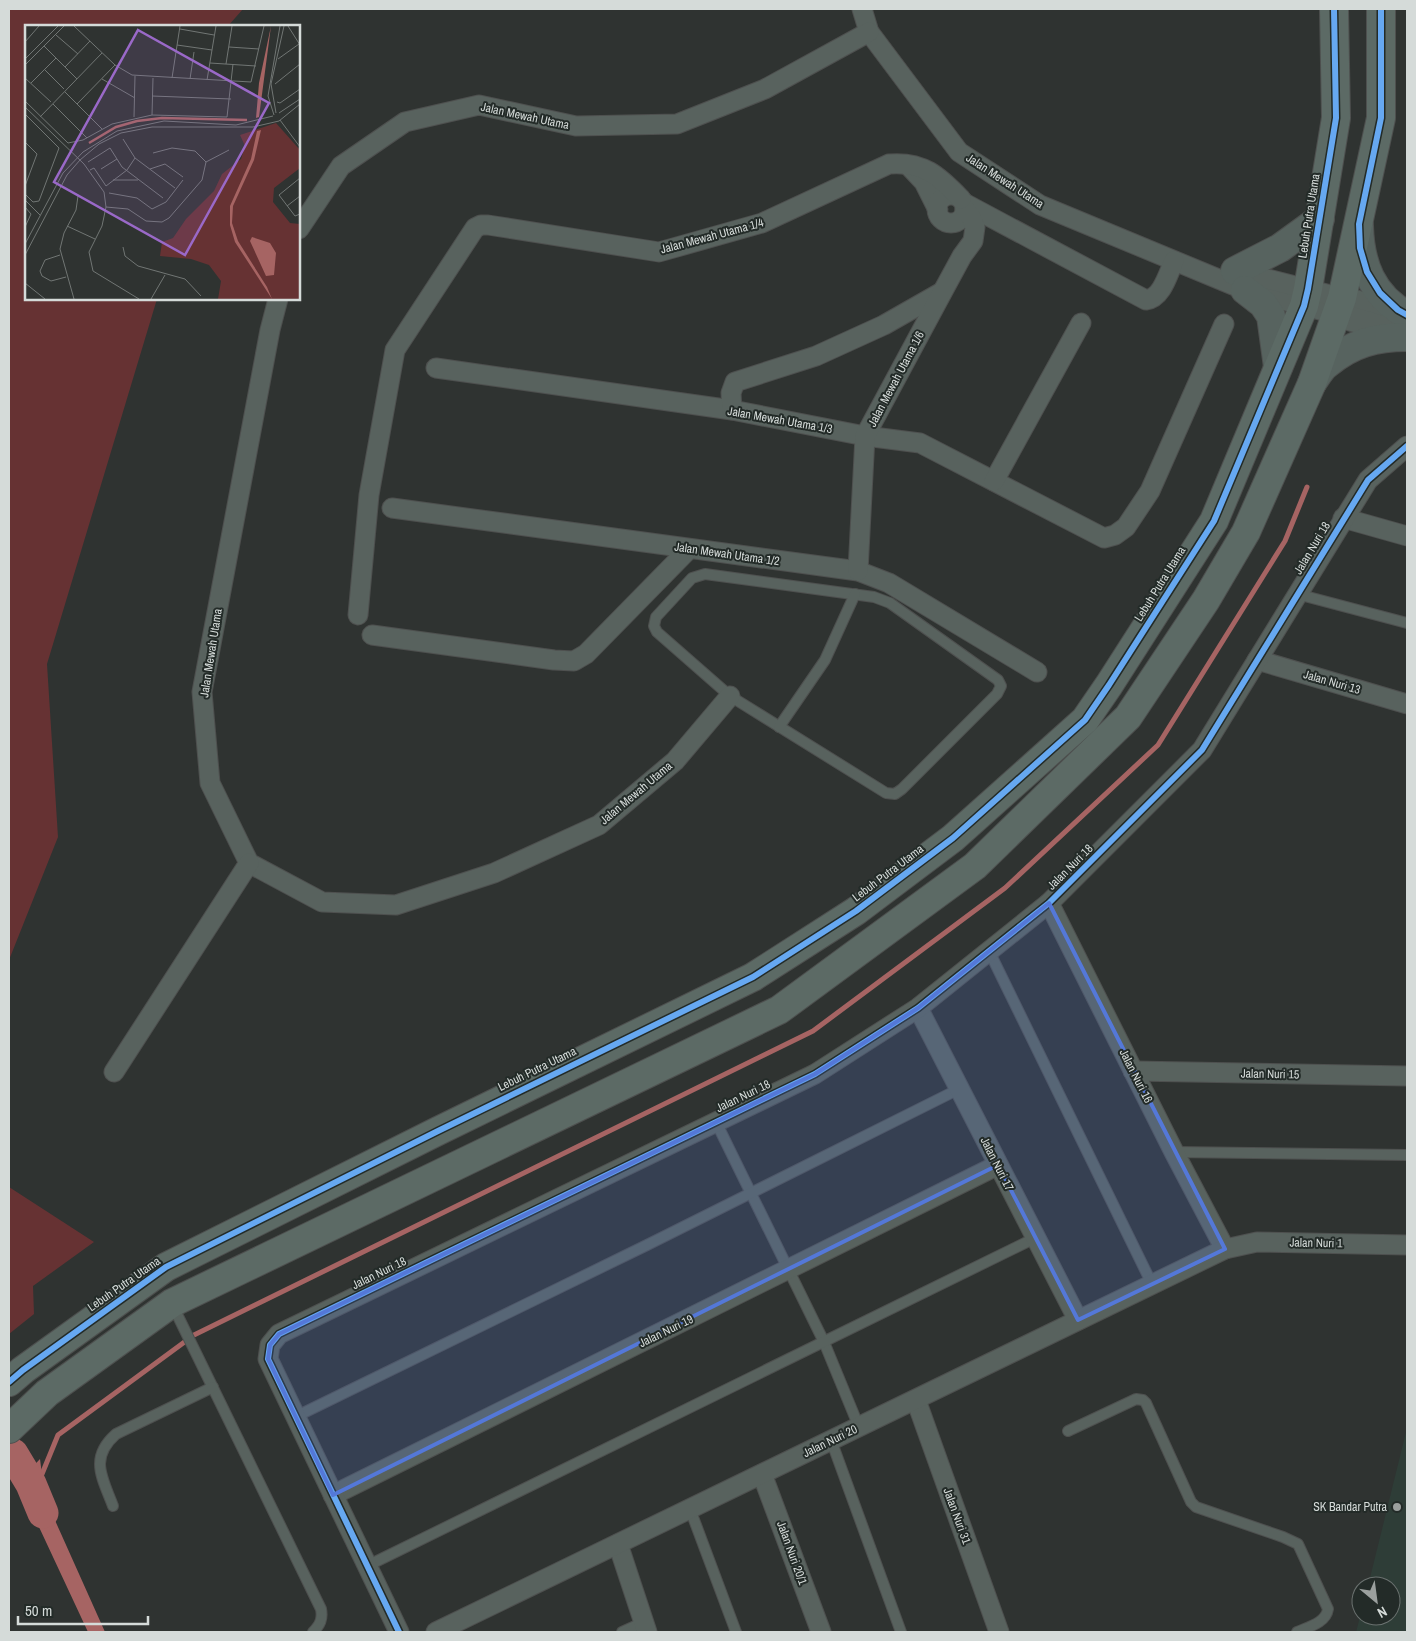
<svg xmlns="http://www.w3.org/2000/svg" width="1416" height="1641" font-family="'Archivo Narrow',sans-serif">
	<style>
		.built { fill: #2e3d37 }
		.green { fill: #663233 }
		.water { fill: #a66463 }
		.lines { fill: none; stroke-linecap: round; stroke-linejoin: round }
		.stream { stroke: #a66463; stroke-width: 5 }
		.river { stroke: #a66463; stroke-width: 31 }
		.service-casing { stroke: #4e504f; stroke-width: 12 }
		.minor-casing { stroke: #4e504f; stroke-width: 21 }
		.tertiary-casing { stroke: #4e504f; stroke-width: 26 }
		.secondary-casing { stroke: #4e504f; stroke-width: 30 }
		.primary-casing { stroke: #4e504f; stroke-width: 30 }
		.service { stroke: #58625e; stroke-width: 10 }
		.minor { stroke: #58625e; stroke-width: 19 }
		.tertiary { stroke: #58625e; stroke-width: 24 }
		.secondary { stroke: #57635f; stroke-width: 28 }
		.primary { stroke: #5c6a65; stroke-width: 28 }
		.cycleway-casing { stroke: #232b28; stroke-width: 9 }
		.cycleway { stroke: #66a8f1; stroke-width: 6 }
		.marked { fill: #5478d8; fill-opacity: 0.2; stroke: #5478d8; stroke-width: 4; stroke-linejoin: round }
		.poi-dot { fill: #9ba09e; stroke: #232b28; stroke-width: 2 }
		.labels { text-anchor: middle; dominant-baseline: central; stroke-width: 4; stroke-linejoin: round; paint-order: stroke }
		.street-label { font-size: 12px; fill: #d5dbd9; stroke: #232b28 }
		.poi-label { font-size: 12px; fill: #d5dbd9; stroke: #232b28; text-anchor: end }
		.inset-river { fill: none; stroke: #a66463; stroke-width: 2.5 }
		.inset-road { fill: none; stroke: #717674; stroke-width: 1 }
		.view { fill: #9a69c8; fill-opacity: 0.15; stroke: #9a69c8; stroke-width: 2.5 }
		.inset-edge { fill: none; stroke: #d5dbd9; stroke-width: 2.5 }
	</style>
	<rect width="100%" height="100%" fill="#2f3331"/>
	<polygon class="built" points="1407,1428 1407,1632 1356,1632 1361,1613 1361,1616 1391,1616 1391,1586 1368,1586"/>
	<g class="green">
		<polygon points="9,9 243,9 228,26 26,26 26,299 157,299 47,664 58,837 9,960"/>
		<polygon points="9,1187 94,1242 33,1286 34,1314 9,1334"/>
	</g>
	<polygon class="water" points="40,1459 45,1498 105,1632 88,1632 18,1482"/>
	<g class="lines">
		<polyline class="stream" points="37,1479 42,1474 58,1435 194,1335 813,1031 1005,888 1158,745 1285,541 1307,487"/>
		<polyline class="river" points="13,1454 31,1484 43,1513"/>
		<g class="service-casing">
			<g id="service">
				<polygon points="705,574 874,597 890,603 998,680 1001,686 997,694 902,789 895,794 886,793 730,696 657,632 654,626 656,617 692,578"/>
				<polyline points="1297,594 1407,623"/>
				<polyline points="779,727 825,660 855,594"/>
				<polyline points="989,951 1152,1284"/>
				<polyline points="716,1122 824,1342 859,1427"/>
				<polyline points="1174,1152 1407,1155"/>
				<path d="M172,1304L321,1609C323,1619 320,1625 313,1632"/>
				<polyline points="295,1417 647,1245 959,1089"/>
				<path d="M1068,1431L1136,1399L1143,1400L1146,1403L1191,1502L1196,1507L1283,1537L1298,1544L1328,1609C1326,1623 1308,1627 1297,1632"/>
				<polyline points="831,1440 901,1632"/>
				<path d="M113,1506C102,1477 89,1458 116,1434L213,1387"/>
				<polyline points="690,1509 736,1632"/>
				<polyline points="367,1566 1035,1238"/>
				<polyline points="622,1632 644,1622"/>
			</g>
		</g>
		<g class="minor-casing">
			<g id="minor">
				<polyline points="862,9 869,32 959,152 1040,205 1245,290 1335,314"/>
				<polyline points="909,166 924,182 938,210"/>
				<circle cx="951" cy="209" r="14"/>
				<path d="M964,203L1146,300C1162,298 1168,274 1174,261"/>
				<polyline points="299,229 341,166 405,122 479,105 576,126 677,124 765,89 869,32"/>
				<polyline points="1232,270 1342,298"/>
				<polyline points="278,299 270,330 202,692 210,783 249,863 322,902 396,905 494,873 599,825 675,761 730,696"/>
				<polyline points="436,368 732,410 865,436 920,443 1104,538 1115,535 1126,527 1150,491 1224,324"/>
				<polyline points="732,410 731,393 735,382 816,356 884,325 942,292"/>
				<polyline points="994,481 1081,323"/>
				<polyline points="392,508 858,571 889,583 1037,672"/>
				<polyline points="1343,518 1407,536"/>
				<polyline points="858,571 865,436 943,291 962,256 973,241 975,227 971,217 965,209"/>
				<path d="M358,615L369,495L395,350L475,228L481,225H488L659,252L762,223L889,164C923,161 939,176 961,199"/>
				<polyline points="372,635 554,660 574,661 586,654 689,549"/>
				<polyline points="1257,660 1407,704"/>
				<polyline points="1049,903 1174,1152 1225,1249"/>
				<polyline points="918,1008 1078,1320"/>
				<polyline points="1133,1071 1407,1076"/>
				<polyline points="114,1072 249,863"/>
				<polyline points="916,1400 999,1632"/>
				<polyline points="762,1474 821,1632"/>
				<polyline points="333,1495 998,1165"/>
				<polyline points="618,1544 647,1632"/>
				<polyline points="399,1632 268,1359 270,1345 279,1334 815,1074 918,1008 1049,903 1202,750 1368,480 1407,446"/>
				<polyline points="436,1632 1225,1249 1257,1242 1407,1245"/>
			</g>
		</g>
		<g class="tertiary-casing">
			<g id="tertiary">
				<polyline points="1342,298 1407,318"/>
				<polyline points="1335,314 1406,335"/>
			</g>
		</g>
		<g class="secondary-casing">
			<g id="secondary">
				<path d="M1359,226C1360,264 1372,296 1407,315"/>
				<polyline points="1235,271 1280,248 1320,219"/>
				<polyline points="1245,290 1263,304 1271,316 1278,367"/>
				<path d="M1312,383C1317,376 1321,368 1327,364C1352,343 1376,337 1407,337"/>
			</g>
		</g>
		<g class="primary-casing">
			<g id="primary">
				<polyline points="9,1382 23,1370 166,1267 438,1131 753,977 856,911 953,838 1085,720 1109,685 1214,521 1304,306 1308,289 1336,118 1334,9"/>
				<polyline points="9,1429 47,1393 172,1303 779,1010 975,866 1128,717 1206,600 1246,532 1312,383 1342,298 1381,118 1381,9"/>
			</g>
		</g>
		<use href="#service" class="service"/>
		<use href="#minor" class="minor"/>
		<use href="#tertiary" class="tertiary"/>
		<use href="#secondary" class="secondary"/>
		<use href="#primary" class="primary"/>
		<g class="cycleway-casing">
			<g id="cycleway">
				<polyline points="1381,9 1381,118 1359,224 1360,248 1367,272 1380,293 1398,310 1407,315"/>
				<polyline points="9,1382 23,1370 166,1267 438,1131 753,977 856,911 953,838 1085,720 1109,685 1214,521 1304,306 1308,289 1336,118 1334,9"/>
				<polyline points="399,1632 268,1359 270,1345 279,1334 815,1074 918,1008 1049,903 1202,750 1368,480 1407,446"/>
			</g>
		</g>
		<use href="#cycleway" class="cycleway"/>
	</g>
	<path class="marked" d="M1049,903L1225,1249L1078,1320L998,1165L333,1495L268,1359L270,1345L279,1334L815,1074L918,1008Z"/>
	<circle class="poi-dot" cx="1397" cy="1507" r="5"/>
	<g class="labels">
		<g class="street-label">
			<text transform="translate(525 116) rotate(12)">Jalan Mewah Utama</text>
			<text transform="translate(1005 181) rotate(33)">Jalan Mewah Utama</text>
			<text transform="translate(1309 216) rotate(-81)">Lebuh Putra Utama</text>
			<text transform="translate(712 236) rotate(-15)">Jalan Mewah Utama 1/4</text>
			<text transform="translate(896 379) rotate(-62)">Jalan Mewah Utama 1/6</text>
			<text transform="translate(780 420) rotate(10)">Jalan Mewah Utama 1/3</text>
			<text transform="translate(1312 548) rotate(-59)">Jalan Nuri 18</text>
			<text transform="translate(727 554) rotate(8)">Jalan Mewah Utama 1/2</text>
			<text transform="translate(1160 584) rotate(-58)">Lebuh Putra Utama</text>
			<text transform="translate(211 653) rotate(-81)">Jalan Mewah Utama</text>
			<text transform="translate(1332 682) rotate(16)">Jalan Nuri 13</text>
			<text transform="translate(636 793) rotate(-40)">Jalan Mewah Utama</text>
			<text transform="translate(1070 867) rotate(-45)">Jalan Nuri 18</text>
			<text transform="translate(888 873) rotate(-37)">Lebuh Putra Utama</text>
			<text transform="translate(537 1069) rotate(-26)">Lebuh Putra Utama</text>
			<text transform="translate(1270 1074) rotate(1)">Jalan Nuri 15</text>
			<text transform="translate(1136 1076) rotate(63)">Jalan Nuri 16</text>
			<text transform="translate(743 1096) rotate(-26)">Jalan Nuri 18</text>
			<text transform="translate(997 1164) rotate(63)">Jalan Nuri 17</text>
			<text transform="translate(1316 1243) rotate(1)">Jalan Nuri 1</text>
			<text transform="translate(379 1273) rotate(-26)">Jalan Nuri 18</text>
			<text transform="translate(124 1284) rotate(-35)">Lebuh Putra Utama</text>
			<text transform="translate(666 1331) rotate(-26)">Jalan Nuri 19</text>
			<text transform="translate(830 1441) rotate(-26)">Jalan Nuri 20</text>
			<text transform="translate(957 1516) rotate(70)">Jalan Nuri 31</text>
			<text transform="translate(792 1553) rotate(70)">Jalan Nuri 20/1</text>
		</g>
		<g class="poi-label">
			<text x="1387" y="1507">SK Bandar Putra</text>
		</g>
	</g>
	<g transform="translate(25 25)">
		<rect width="275" height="275" fill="#2f3331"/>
		<path d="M251,98L275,125V143L249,163L248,177L265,198L275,199V274H193L196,256L184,240L166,234L135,231L137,217L148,213L161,194L189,166L197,149L216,134L220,121L215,110Z" fill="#663233"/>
		<path d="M246,1L234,92L231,93L234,58ZM236,105L229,135L208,181L207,198L213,216L242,262L247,274L210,217L205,200V181L226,134L232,106ZM227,212L245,218L251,228L249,250L241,251L225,216Z" fill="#a66463"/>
		<path class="inset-river" d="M64,118L91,102L112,96L137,93L222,95"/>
		<path class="inset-road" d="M49,1L90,40L107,50L226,57L239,1M263,1L275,20M155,4L189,10M31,10L53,29M0,17L14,1M152,20L187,25M19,21L52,54M204,22L234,24M0,34L33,1M253,34L274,19M185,38L231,41M201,39L207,1M0,40L39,1M40,42L65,16M19,44L39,64M0,53L26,77M147,53L155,1M77,54L110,73M165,54L169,27M182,55L191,1M6,58L31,33M250,59L275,39M40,67L77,104M127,71L206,74M0,76L43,118L58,115L87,99L127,90L202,92L208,39M252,77L255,78L275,64M28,79L62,113M52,79L90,40M0,82L59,139L79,167L81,182L77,201L64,227L68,246L114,274M251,88L246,59L259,1M254,88L275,74M0,89L34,123L14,176L8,177L0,169M127,90L128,53M249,90L243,71L255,1M15,92L77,28M109,92L110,51M255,95L275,122M98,114L110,133L150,163M0,117L12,129L0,161M63,137L85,123L97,142L138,173M181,137L204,125M76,144L92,134M125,144L140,139L158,152M65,145L69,143L81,161M275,153L254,170L270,191L275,189M88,155H113M81,161L102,145L110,133M84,168L112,173L127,184L141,177L158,155M0,175L15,190M262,181L275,171M0,182L6,189L0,202M81,182L103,184L121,196L137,197L144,193L177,155L181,137L170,126L147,123L128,128M42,201L70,214M0,219L38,148L58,127L92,106L139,96L211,100L248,91M98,222L100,231L113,241L160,254L176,271M0,230L42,150L55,135L74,119L96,108L127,102H228L254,96L275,79M35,230L20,235L15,246L17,251L26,256L41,252M0,258L20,274M49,274L35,224L39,208L51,185L53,171M126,274L140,250"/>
		<path class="view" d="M113,5L244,78L160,230L29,157Z"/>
		<rect width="275" height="275" class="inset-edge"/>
	</g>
	<rect width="1416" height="1641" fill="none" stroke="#d5dbd9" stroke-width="20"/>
	<g transform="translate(1376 1601) rotate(151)"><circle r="24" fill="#232b28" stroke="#6a716f"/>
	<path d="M0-4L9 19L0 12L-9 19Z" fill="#9ba09e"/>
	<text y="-8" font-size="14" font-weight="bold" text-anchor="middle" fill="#d5dbd9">N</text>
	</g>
	<path d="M18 1616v8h130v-8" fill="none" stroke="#d5dbd9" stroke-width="2.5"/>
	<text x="25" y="1616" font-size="15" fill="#d5dbd9" stroke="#232b28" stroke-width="4" paint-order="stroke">50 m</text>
</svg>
